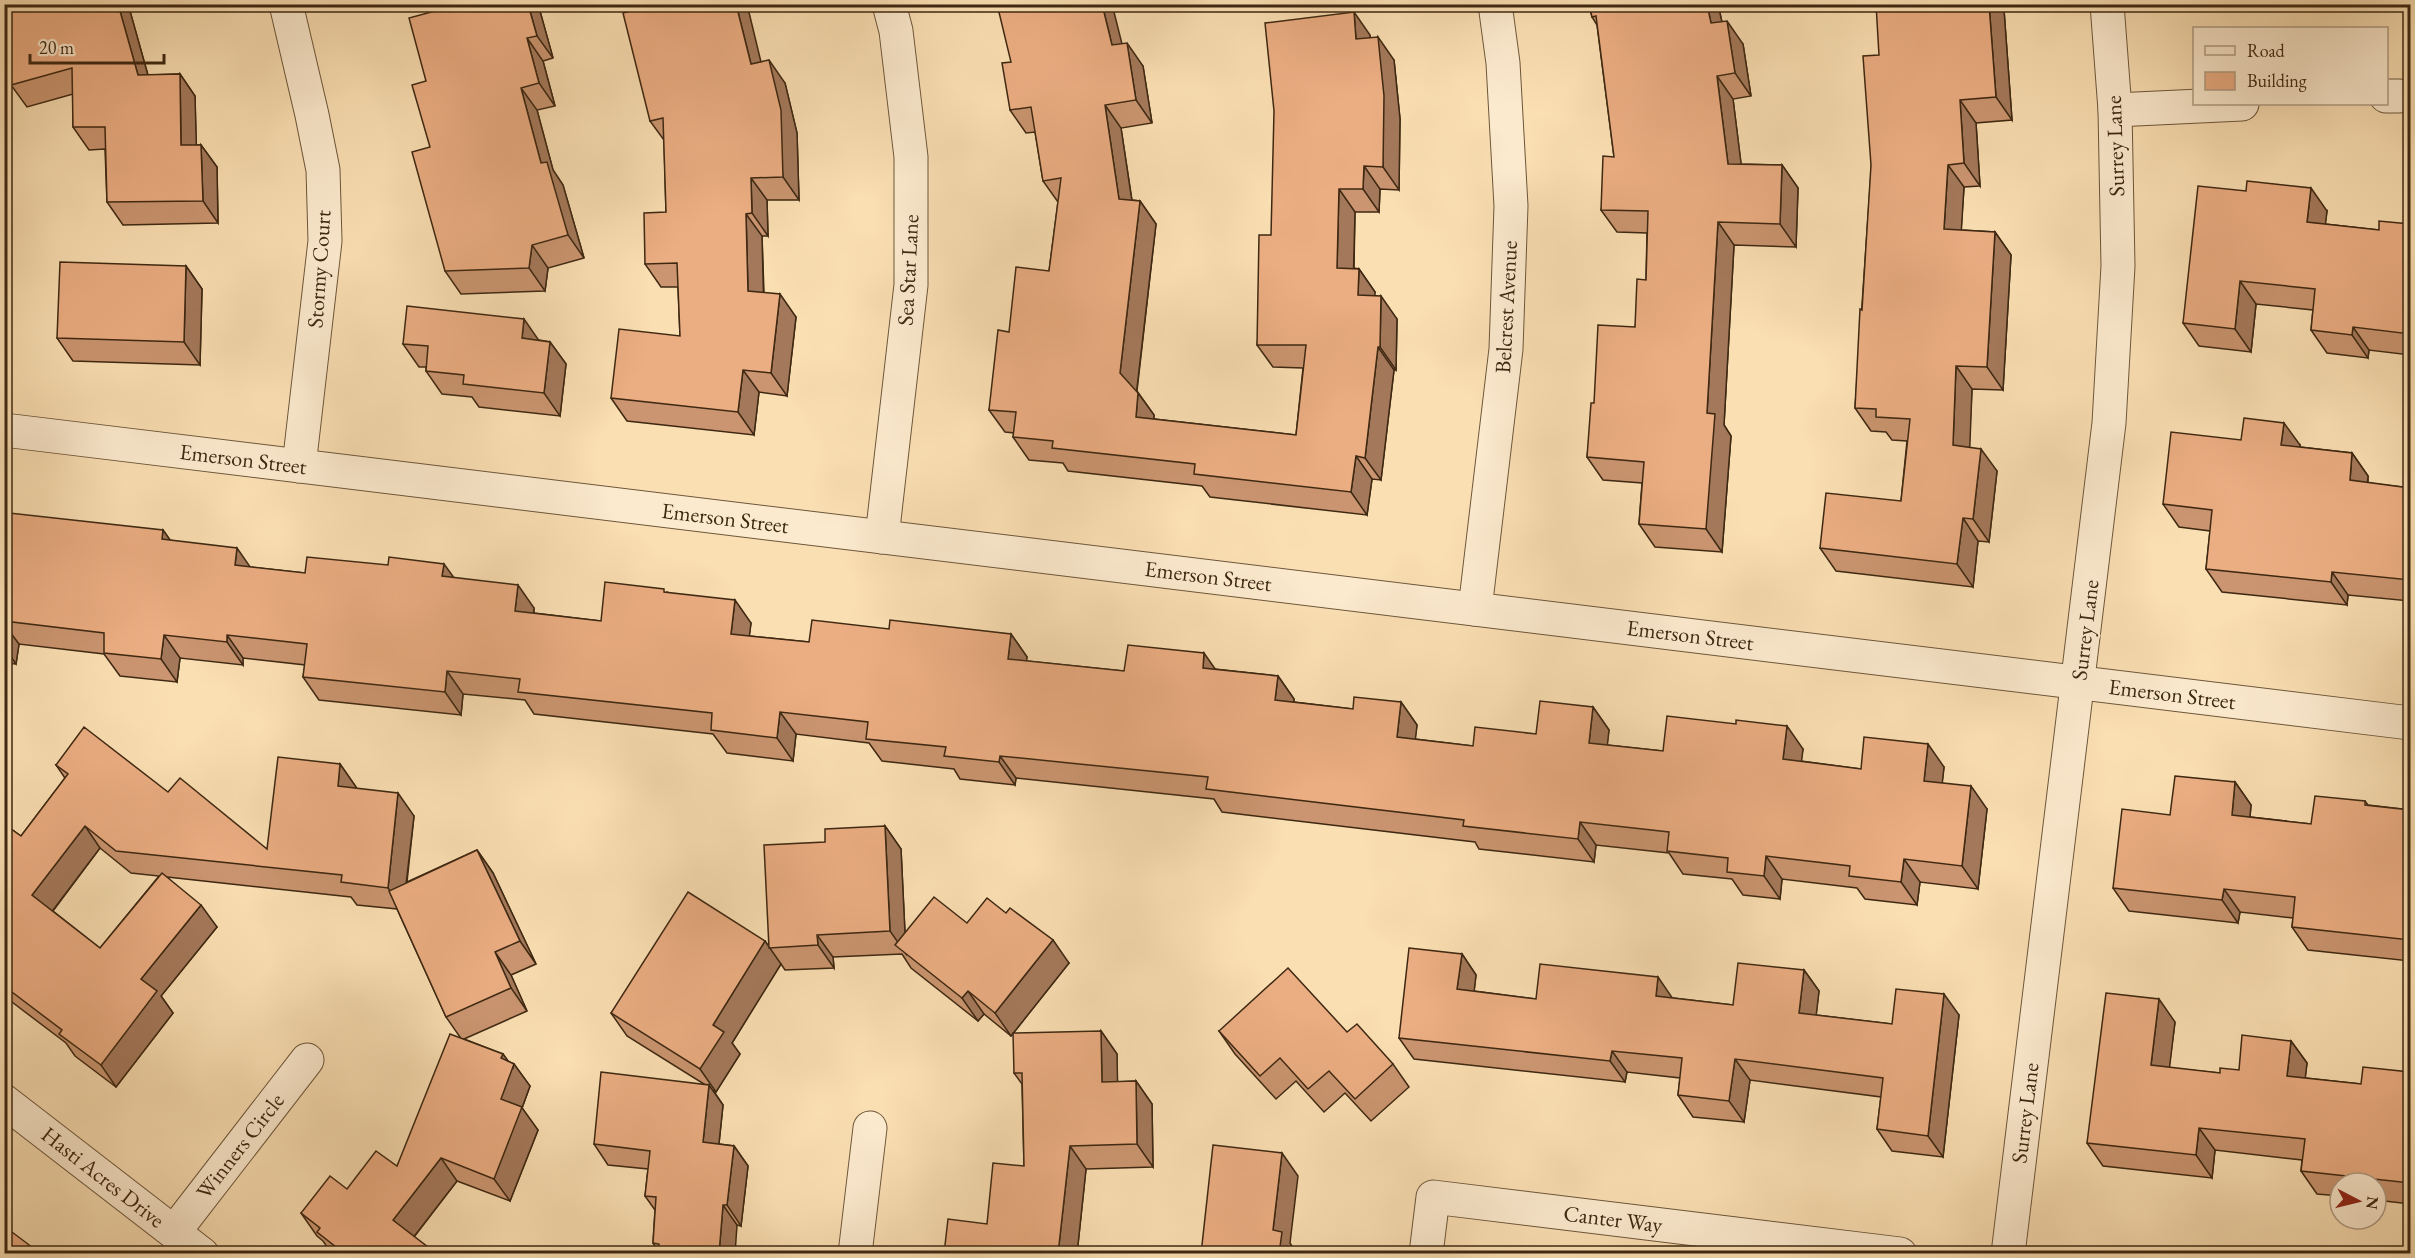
<svg xmlns="http://www.w3.org/2000/svg" width="2415" height="1258" font-family="'EB Garamond',serif">
	<style>
		.lines { fill: none; stroke-linecap: round; stroke-linejoin: round }
		.minor-casing { stroke: #6d563a; stroke-width: 35 }
		.minor { stroke: #fceace; stroke-width: 33 }
		.wall { fill: #ca9570; stroke: #3e2812; stroke-width: 1.5; fill-rule: evenodd }
		.shaded-wall { fill: #a4795b; stroke: #3e2812; stroke-width: 1.5 }
		.building { fill: #ebad82; stroke: #3e2812; stroke-width: 1.5 }
		.labels { text-anchor: middle; dominant-baseline: central; stroke-width: 4.5; stroke-linejoin: round; paint-order: stroke }
		.street-label { font-size: 22px; fill: #3e2812; stroke: #fceace }
	</style>
	<rect width="100%" height="100%" fill="#fadfb3"/>
	<filter id="stains"><feTurbulence type="fractalNoise" baseFrequency=".00333" numOctaves="4"/><feColorMatrix values="0 0 0 0 .2 0 0 0 0 .09 0 0 0 0 .02 0 0 0 .5 -.17"/></filter>
	<radialGradient id="worn" r=".72"><stop offset=".6" stop-color="#630" stop-opacity="0"/><stop offset="1" stop-color="#630" stop-opacity=".3"/></radialGradient>
	<g class="lines">
		<g class="minor-casing">
			<g id="minor">
				<polyline points="286,4 312,115 323,170 325,241 299,466"/>
				<polyline points="2386,96 2399,96"/>
				<polyline points="2115,110 2242,104"/>
				<polyline points="4,430 2410,723"/>
				<polyline points="882,537 911,285 911,157 896,31 889,4"/>
				<polyline points="1475,609 1506,349 1511,206 1503,63 1495,4"/>
				<polyline points="4,1101 202,1254"/>
				<polyline points="174,1232 307,1060"/>
				<polyline points="855,1254 870,1128"/>
				<polyline points="1426,1254 1433,1197 1900,1254"/>
				<polyline points="2008,1254 2109,423 2118,266 2115,110 2107,4"/>
			</g>
		</g>
		<use href="#minor" class="minor"/>
	</g>
	<g class="wall">
		<polygon points="4,4 125,4 130,11 148,75 180,74 195,96 196,145 201,145 217,167 218,223 123,225 107,202 105,149 89,150 73,127 73,94 27,107 11,85"/>
		<polygon points="538,4 553,58 543,61 555,106 537,110 553,170 563,185 584,258 548,268 545,291 461,294 445,271 430,147 426,81 450,7"/>
		<polygon points="1589,4 1718,4 1722,22 1743,44 1751,96 1733,99 1741,164 1782,165 1798,188 1796,247 1734,245 1724,425 1731,436 1722,552 1655,547 1639,524 1642,483 1603,480 1587,457 1594,403 1635,327 1646,280 1647,233 1617,232 1601,210 1614,157 1597,25 1592,17"/>
		<polygon points="2004,10 2012,120 1976,123 1980,186 1964,187 1961,230 1995,232 2011,255 2003,390 1972,389 1969,447 1997,471 1989,542 1978,541 1973,587 1836,571 1820,548 1901,501 1907,441 1892,440 1886,432 1871,431 1855,408 1879,55"/>
		<polygon points="1370,35 1370,38 1394,60 1400,119 1399,190 1380,189 1379,212 1355,212 1354,268 1359,269 1375,292 1374,296 1397,319 1396,370 1394,370 1381,480 1372,479 1367,515 1210,497 1202,486 1068,471 1063,463 1029,460 1013,437 1014,433 1005,432 989,410 1009,332 1049,271 1058,202 1043,181 1035,132 1026,133 1010,110 1011,62 1122,44 1143,66 1152,123 1121,128 1132,200 1140,201 1156,224 1137,391 1154,415 1154,419 1296,435 1303,368 1273,367 1257,345 1271,235"/>
		<polygon points="761,62 785,83 797,133 799,200 767,200 768,236 762,236 764,293 796,317 787,396 759,392 754,435 627,421 611,398 680,336 678,287 661,287 645,264 666,212 664,140 650,121"/>
		<polygon points="2327,211 2325,224 2379,230 2410,224 2410,355 2369,350 2368,358 2327,353 2311,330 2313,310 2256,304 2251,352 2199,346 2183,323"/>
		<polygon points="186,266 202,289 200,365 73,361 57,338"/>
		<polygon points="539,340 550,342 566,364 560,416 479,407 472,397 442,394 426,371 426,367 419,367 403,344"/>
		<polygon points="2300,445 2300,447 2352,453 2368,476 2368,483 2410,488 2410,601 2348,595 2347,605 2222,592 2206,569 2210,531 2179,527 2163,504"/>
		<polygon points="163,530 170,540 250,567 305,573 453,578 534,608 534,613 601,621 667,592 751,623 749,636 809,642 889,629 1011,634 1027,657 1026,661 1124,671 1215,669 1278,676 1294,699 1294,702 1353,709 1401,702 1417,725 1415,739 1473,746 1536,734 1593,707 1609,730 1607,745 1663,751 1803,749 1801,761 1861,769 1944,767 1942,783 1987,809 1978,889 1920,882 1917,905 1865,899 1857,888 1782,879 1780,899 1743,895 1732,879 1683,874 1669,853 1596,845 1594,862 1479,849 1475,842 1222,812 1214,799 1016,778 1015,785 960,779 954,769 882,761 869,743 796,734 793,761 727,753 713,734 534,714 525,700 463,694 461,715 319,700 303,677 305,665 243,658 243,665 180,658 177,682 120,676 104,654 19,644 16,664 4,663 4,539"/>
		<path d="M340,764L356,787V789L414,816L407,882L477,850L493,873L536,964L511,975L527,1011L464,1039L503,1054L508,1061L514,1064L530,1086L522,1108L538,1130L510,1201L457,1181L414,1237L437,1254H332L323,1241L317,1236L301,1213L347,1189L397,1166L460,1037L446,1017L397,909L357,905L351,897L167,877L217,927L161,996L173,1013L116,1087L75,1056L66,1043L4,996V824L21,836L65,778L56,765L168,792L267,849ZM100,848L131,873L159,876L100,948L53,911Z"/>
		<polygon points="2235,782 2251,805 2250,817 2311,824 2365,801 2368,805 2410,810 2410,961 2308,950 2292,927 2293,918 2240,912 2238,923 2129,911 2113,888 2170,815"/>
		<polygon points="885,826 901,849 905,933 967,923 1069,963 1011,1036 984,1014 978,1021 911,968 902,954 833,957 834,968 785,970 781,964 732,1043 740,1054 716,1092 713,1090 723,1105 719,1144 734,1146 748,1166 741,1226 737,1225 658,1251 653,1243 655,1210 645,1196 648,1169 608,1165 594,1144 704,1084 627,1036 611,1013 765,941 769,947 825,842"/>
		<polygon points="1462,954 1476,975 1474,991 1536,999 1673,998 1733,1005 1804,970 1819,991 1816,1015 1892,1024 1959,1015 1943,1157 1892,1151 1877,1129 1881,1097 1750,1080 1744,1122 1693,1117 1678,1095 1680,1078 1627,1072 1625,1082 1414,1059 1399,1038"/>
		<polygon points="2175,1022 2169,1068 2220,1073 2239,1070 2291,1041 2307,1063 2305,1078 2361,1084 2410,1072 2410,1204 2376,1200 2376,1183 2340,1183 2340,1196 2317,1194 2301,1171 2302,1160 2215,1150 2212,1178 2103,1166 2087,1143"/>
		<polygon points="1101,1031 1117,1054 1117,1082 1136,1081 1152,1104 1153,1167 1086,1169 1077,1254 944,1254 987,1224 1024,1166 1022,1084 1014,1073"/>
		<polygon points="1219,1031 1347,1032 1393,1064 1409,1087 1371,1121 1345,1093 1324,1112 1296,1081 1276,1099 1235,1054"/>
	</g>
	<g class="shaded-wall">
		<polygon points="118,4 125,4 130,11 154,97 138,75"/>
		<polygon points="528,4 538,4 553,58 537,36"/>
		<polygon points="736,4 747,4 767,87 751,64"/>
		<polygon points="1102,4 1112,4 1128,68 1112,45"/>
		<polygon points="1707,4 1718,4 1727,46 1711,23"/>
		<polygon points="1989,4 2000,4 2004,10 2012,120 1996,97"/>
		<polygon points="1354,12 1370,35 1372,62 1356,39"/>
		<polygon points="1727,21 1743,44 1751,96 1735,73"/>
		<polygon points="1378,37 1394,60 1400,119 1399,190 1383,167"/>
		<polygon points="527,38 543,61 555,106 539,83"/>
		<polygon points="1127,43 1143,66 1152,123 1136,100"/>
		<polygon points="769,60 785,83 797,133 799,200 783,177"/>
		<polygon points="180,74 195,96 197,168 181,145"/>
		<polygon points="1717,76 1733,99 1744,187 1728,164"/>
		<polygon points="521,88 537,110 553,170 563,185 584,258 568,235 541,163"/>
		<polygon points="1960,100 1976,123 1980,186 1964,163"/>
		<polygon points="1105,105 1121,128 1135,222 1119,199"/>
		<polygon points="4,132 7,136 4,162"/>
		<polygon points="201,145 217,167 218,223 203,201"/>
		<polygon points="1782,165 1798,188 1796,247 1780,224"/>
		<polygon points="1948,165 1964,187 1960,252 1944,229"/>
		<polygon points="1364,166 1380,189 1379,212 1363,189"/>
		<polygon points="751,178 767,200 768,236 752,213"/>
		<polygon points="2311,188 2327,211 2323,245 2307,222"/>
		<polygon points="1339,189 1355,212 1353,291 1337,268"/>
		<polygon points="1140,201 1156,224 1136,396 1120,373"/>
		<polygon points="746,214 762,236 764,314 748,291"/>
		<polygon points="1718,222 1734,245 1724,425 1731,436 1722,552 1706,529 1707,413"/>
		<polygon points="1995,232 2011,255 2003,390 1987,367"/>
		<polygon points="532,245 548,268 545,291 529,268"/>
		<polygon points="186,266 202,289 200,365 184,342"/>
		<polygon points="1359,269 1375,292 1374,318 1358,295"/>
		<polygon points="2240,281 2256,304 2251,352 2235,329"/>
		<polygon points="780,294 796,317 787,396 771,373"/>
		<polygon points="1381,296 1397,319 1396,370 1380,347"/>
		<polygon points="524,319 540,342 522,338"/>
		<polygon points="2353,327 2369,350 2368,358 2352,335"/>
		<polygon points="550,342 566,364 560,416 544,393"/>
		<polygon points="1378,347 1394,370 1381,480 1365,458"/>
		<polygon points="1956,366 1972,389 1969,468 1953,445"/>
		<polygon points="743,370 759,392 754,435 738,412"/>
		<polygon points="1138,393 1154,415 1152,439 1136,417"/>
		<polygon points="2284,423 2300,445 2297,468 2281,445"/>
		<polygon points="1981,449 1997,471 1989,542 1973,519"/>
		<polygon points="2352,453 2368,476 2366,503 2350,480"/>
		<polygon points="1356,456 1372,479 1367,515 1351,492"/>
		<polygon points="1963,518 1978,541 1973,587 1957,564"/>
		<polygon points="163,530 179,553 162,539"/>
		<polygon points="237,548 253,571 235,565"/>
		<polygon points="444,564 460,586 442,576"/>
		<polygon points="2332,572 2348,595 2347,605 2331,582"/>
		<polygon points="518,585 534,608 531,634 515,611"/>
		<polygon points="735,600 751,623 747,656 731,634"/>
		<polygon points="4,624 19,644 16,664 4,647"/>
		<polygon points="1011,634 1027,657 1024,682 1008,659"/>
		<polygon points="164,635 180,658 177,682 161,659"/>
		<polygon points="227,635 243,658 243,665 227,642"/>
		<polygon points="1204,653 1220,676 1203,668"/>
		<polygon points="447,671 463,694 461,715 445,692"/>
		<polygon points="1278,676 1294,699 1291,723 1275,700"/>
		<polygon points="1401,702 1417,725 1413,760 1397,737"/>
		<polygon points="1593,707 1609,730 1605,766 1589,743"/>
		<polygon points="780,712 796,734 793,761 777,738"/>
		<polygon points="1787,726 1803,749 1799,782 1783,759"/>
		<polygon points="1928,744 1944,767 1940,804 1924,781"/>
		<polygon points="1000,756 1016,778 1015,785 999,762"/>
		<polygon points="340,764 356,787 353,809 338,786"/>
		<polygon points="2235,782 2251,805 2248,838 2232,815"/>
		<polygon points="1971,786 1987,809 1978,889 1962,866"/>
		<polygon points="398,793 414,816 403,910 388,888"/>
		<polygon points="1580,822 1596,845 1594,862 1578,839"/>
		<polygon points="85,826 100,848 47,918 32,895"/>
		<polygon points="885,826 901,849 906,954 890,931"/>
		<polygon points="477,850 493,873 536,964 520,941"/>
		<polygon points="1766,856 1782,879 1780,899 1764,876"/>
		<polygon points="1904,859 1920,882 1917,905 1901,882"/>
		<polygon points="2224,889 2240,912 2238,923 2222,900"/>
		<polygon points="201,905 217,927 161,996 173,1013 116,1087 101,1065 141,979"/>
		<polygon points="817,935 833,957 834,968 818,945"/>
		<polygon points="1053,940 1069,963 1011,1036 995,1013"/>
		<polygon points="765,941 781,964 732,1043 740,1054 716,1092 700,1069 713,1025"/>
		<polygon points="495,952 511,975 527,1011 511,988"/>
		<polygon points="1462,954 1476,975 1472,1010 1457,989"/>
		<polygon points="1804,970 1819,991 1814,1034 1799,1013"/>
		<polygon points="1658,977 1673,999 1656,996"/>
		<polygon points="968,991 984,1014 978,1021 962,998"/>
		<polygon points="1944,994 1959,1015 1943,1157 1928,1136"/>
		<polygon points="2159,999 2175,1022 2167,1088 2151,1065"/>
		<polygon points="1101,1031 1117,1054 1118,1105 1102,1082"/>
		<polygon points="2291,1041 2307,1063 2303,1098 2287,1076"/>
		<polygon points="1612,1051 1627,1072 1625,1082 1610,1061"/>
		<polygon points="503,1054 513,1068 514,1064 530,1086 522,1108 538,1130 510,1201 494,1179 501,1099 501,1058"/>
		<polygon points="1735,1059 1750,1080 1744,1122 1729,1101"/>
		<polygon points="1136,1081 1152,1104 1153,1167 1137,1144"/>
		<polygon points="709,1085 723,1105 717,1162 703,1142"/>
		<polygon points="2199,1128 2215,1150 2212,1178 2196,1155"/>
		<polygon points="734,1146 748,1166 741,1226 727,1205"/>
		<polygon points="1070,1146 1086,1169 1077,1254 1058,1254"/>
		<polygon points="1282,1153 1298,1176 1290,1243 1297,1254 1279,1254 1273,1230"/>
		<polygon points="441,1158 457,1181 409,1243 393,1220"/>
		<polygon points="723,1205 737,1225 735,1254 719,1254"/>
	</g>
	<g class="building">
		<polygon points="4,4 118,4 138,75 180,74 181,145 201,145 203,201 107,202 105,127 73,127 72,68 11,85 4,61"/>
		<polygon points="449,4 528,4 537,36 527,38 539,83 521,88 541,163 547,162 568,235 532,245 529,268 445,271 412,152 430,147 412,85 426,81 409,18 450,7"/>
		<polygon points="657,4 736,4 751,64 769,60 781,110 783,177 751,178 752,213 746,214 748,291 780,294 771,373 743,370 738,412 611,398 619,329 680,336 677,263 645,264 644,213 666,212 663,118 650,121 623,13"/>
		<polygon points="997,4 1102,4 1112,45 1127,43 1136,100 1105,105 1119,199 1140,201 1120,373 1138,393 1136,417 1296,435 1306,345 1257,345 1259,235 1271,235 1274,111 1265,23 1354,12 1356,39 1378,37 1384,96 1383,167 1364,166 1363,189 1339,189 1337,268 1359,269 1358,295 1381,296 1380,347 1378,347 1365,458 1356,456 1351,492 1194,474 1195,464 1052,448 1053,441 1013,437 1016,412 989,410 998,330 1009,332 1016,267 1049,271 1061,178 1043,181 1031,107 1010,110 1002,63 1011,62"/>
		<polygon points="1589,4 1707,4 1711,23 1727,21 1735,73 1717,76 1728,164 1782,165 1780,224 1718,222 1707,413 1715,414 1706,529 1639,524 1644,462 1587,457 1591,403 1594,403 1598,325 1635,327 1637,279 1646,280 1648,211 1601,210 1603,156 1614,157 1596,16 1592,17"/>
		<polygon points="1876,4 1989,4 1996,97 1960,100 1964,163 1948,165 1944,229 1995,232 1987,367 1956,366 1953,445 1981,449 1973,519 1963,518 1957,564 1820,548 1826,493 1901,501 1910,419 1876,417 1876,409 1855,408 1860,309 1862,310 1871,165 1863,56 1879,55"/>
		<polygon points="2247,181 2311,188 2307,222 2379,230 2379,221 2410,224 2410,334 2353,327 2352,335 2311,330 2315,289 2240,281 2235,329 2183,323 2198,186 2246,191"/>
		<polygon points="60,262 186,266 184,342 57,338"/>
		<polygon points="407,306 524,319 522,338 550,342 544,393 463,384 464,375 426,371 428,346 403,344"/>
		<polygon points="2244,418 2284,423 2281,445 2352,453 2350,480 2410,488 2410,580 2332,572 2331,582 2206,569 2212,510 2163,504 2171,432 2241,440"/>
		<polygon points="9,513 163,530 162,539 237,548 235,565 305,573 307,557 388,565 389,557 444,564 442,576 518,585 515,611 601,621 605,582 664,589 664,592 735,600 731,634 809,642 812,620 889,629 890,620 1011,634 1008,659 1124,671 1128,645 1204,653 1203,668 1278,676 1275,700 1353,709 1354,697 1401,702 1397,737 1473,746 1475,727 1536,734 1540,701 1593,707 1589,743 1663,751 1667,716 1736,724 1736,720 1787,726 1783,759 1861,769 1864,737 1928,744 1924,781 1971,786 1962,866 1904,859 1901,882 1849,876 1850,866 1766,856 1764,876 1727,872 1728,858 1667,851 1669,832 1580,822 1578,839 1463,826 1464,820 1206,789 1208,777 1000,756 999,762 944,756 946,747 866,739 868,722 780,712 777,738 711,730 712,713 518,692 520,679 447,671 445,692 303,677 307,644 227,635 227,642 164,635 161,659 104,653 104,633 4,621 4,539 6,539"/>
		<polygon points="84,727 168,792 180,778 267,849 278,757 340,764 338,786 398,793 388,888 341,882 342,875 116,851 85,826 32,895 100,948 162,873 201,905 141,979 157,991 101,1065 59,1034 62,1030 4,986 4,824 21,836 68,774 56,765"/>
		<polygon points="2175,776 2235,782 2232,815 2311,824 2315,796 2365,801 2365,805 2410,810 2410,940 2292,927 2295,897 2224,889 2222,900 2113,888 2122,809 2170,815"/>
		<polygon points="885,826 890,931 817,935 818,945 769,948 764,845 825,842 825,829"/>
		<polygon points="477,850 520,941 495,952 511,988 446,1017 389,891"/>
		<polygon points="688,892 765,941 713,1025 724,1032 700,1069 611,1013"/>
		<polygon points="934,897 967,923 987,898 1006,913 1010,908 1053,940 995,1013 968,991 962,998 895,945"/>
		<polygon points="1409,948 1462,954 1457,989 1536,999 1540,964 1658,977 1656,996 1733,1005 1738,963 1804,970 1799,1013 1892,1024 1896,989 1944,994 1928,1136 1877,1129 1883,1078 1735,1059 1729,1101 1678,1095 1682,1058 1612,1051 1610,1061 1399,1038"/>
		<polygon points="1288,968 1347,1032 1357,1024 1393,1064 1355,1099 1329,1071 1308,1089 1280,1058 1260,1076 1219,1031"/>
		<polygon points="2106,993 2159,999 2151,1065 2220,1073 2220,1068 2239,1070 2242,1035 2291,1041 2287,1076 2361,1084 2363,1067 2410,1072 2410,1183 2301,1171 2305,1139 2199,1128 2196,1155 2087,1143"/>
		<polygon points="1101,1031 1102,1082 1136,1081 1137,1144 1070,1146 1058,1254 944,1254 948,1219 987,1224 993,1163 1024,1166 1022,1073 1014,1073 1013,1033"/>
		<polygon points="450,1034 503,1054 501,1058 514,1064 501,1099 522,1107 494,1179 441,1158 393,1220 437,1254 345,1254 317,1232 320,1228 301,1213 330,1176 347,1189 376,1151 397,1166"/>
		<polygon points="601,1072 709,1085 703,1142 734,1146 727,1205 723,1205 719,1254 658,1254 659,1244 653,1243 656,1197 645,1196 650,1151 594,1144"/>
		<polygon points="1213,1145 1282,1153 1273,1230 1282,1232 1279,1254 1201,1254"/>
		<polygon points="4,1226 41,1254 4,1254"/>
	</g>
	<g class="labels">
		<g class="street-label">
			<text transform="translate(2115 146) rotate(-92)">Surrey Lane</text>
			<text transform="translate(319 269) rotate(-86)">Stormy Court</text>
			<text transform="translate(908 270) rotate(-87)">Sea Star Lane</text>
			<text transform="translate(1506 307) rotate(-87)">Belcrest Avenue</text>
			<text transform="translate(243 459) rotate(7)">Emerson Street</text>
			<text transform="translate(725 518) rotate(7)">Emerson Street</text>
			<text transform="translate(1208 576) rotate(7)">Emerson Street</text>
			<text transform="translate(2085 630) rotate(-83)">Surrey Lane</text>
			<text transform="translate(1690 635) rotate(7)">Emerson Street</text>
			<text transform="translate(2172 694) rotate(7)">Emerson Street</text>
			<text transform="translate(2025 1113) rotate(-83)">Surrey Lane</text>
			<text transform="translate(240 1146) rotate(-52)">Winners Circle</text>
			<text transform="translate(103 1177) rotate(38)">Hasti Acres Drive</text>
			<text transform="translate(1613 1219) rotate(7)">Canter Way</text>
		</g>
	</g>
	<rect width="2415" height="1258" fill="none" stroke="#fadfb3" stroke-width="24"/>
	<rect x="6" y="6" width="2403" height="1246" fill="none" stroke="#3e2812" stroke-width="3"/>
	<rect x="12" y="12" width="2391" height="1234" fill="none" stroke="#3e2812" stroke-width="1.5"/>
	<rect x="2193" y="27" width="195" height="78" fill="#fceace" stroke="#b09c83" stroke-width="1.5"/>
	<rect x="2205" y="46" width="30" height="9" fill="#fceace" stroke="#b09c83" stroke-width="1.5"/>
	<text x="2247" y="57" font-size="18" fill="#3e2812">Road</text>
	<rect x="2205" y="72" width="30" height="18" fill="#ebad82" stroke="#b09c83" stroke-width="1.5"/>
	<text x="2247" y="87" font-size="18" fill="#3e2812">Building</text>
	<g transform="translate(2358 1201) rotate(97)"><circle r="28" fill="#fceace" stroke="#b09c83" stroke-width="1.5"/>
	<path d="M0-4.5L10 22L0 15L-10 22Z" fill="#8f2418"/>
	<text y="-9" font-size="16" font-weight="bold" text-anchor="middle" fill="#3e2812">N</text>
	</g>
	<path d="M30 54v9h134v-9" fill="none" stroke="#3e2812" stroke-width="3"/>
	<text x="39" y="54" font-size="18" fill="#3e2812" stroke="#fceace" stroke-width="4.5" paint-order="stroke">20 m</text>
	<rect width="100%" height="100%" filter="url(#stains)"/>
	<rect width="100%" height="100%" fill="url(#worn)"/>
</svg>
